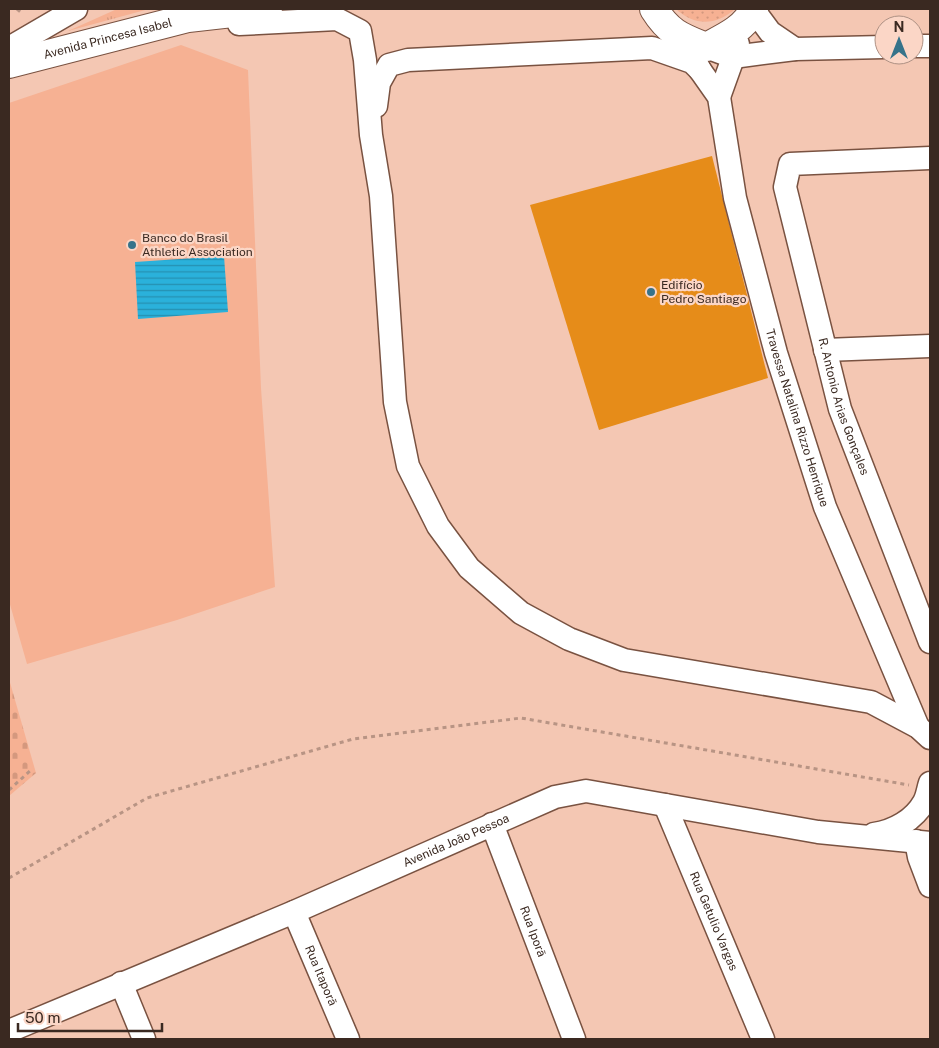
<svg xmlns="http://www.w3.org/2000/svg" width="939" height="1048" font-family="'Public Sans',sans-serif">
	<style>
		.grass { fill: url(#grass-tufts) }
		.cemetery { fill: url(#cemetery-stones) }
		.park { fill: url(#park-dots) }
		.pitch { fill: #f6b193 }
		.water { fill: url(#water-rules) }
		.building { fill: #e68c19 }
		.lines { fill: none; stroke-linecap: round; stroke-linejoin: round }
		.street-casing { stroke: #795241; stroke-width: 25 }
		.secondary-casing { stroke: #795241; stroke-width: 30 }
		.path { stroke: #b89484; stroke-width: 3; stroke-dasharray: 4 4; stroke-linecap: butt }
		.street { stroke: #fff; stroke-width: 22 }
		.secondary { stroke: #fff; stroke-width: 28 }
		.poi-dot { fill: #36738a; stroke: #fbd6c6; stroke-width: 2 }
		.labels { text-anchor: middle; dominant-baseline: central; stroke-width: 4.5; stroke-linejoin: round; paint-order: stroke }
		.street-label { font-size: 12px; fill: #3a2921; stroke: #fbd6c6 }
		.poi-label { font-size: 12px; fill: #3a2921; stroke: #fbd6c6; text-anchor: start }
	</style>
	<defs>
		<pattern id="grass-tufts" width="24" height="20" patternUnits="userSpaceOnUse" patternTransform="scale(1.25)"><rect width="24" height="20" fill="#f6b193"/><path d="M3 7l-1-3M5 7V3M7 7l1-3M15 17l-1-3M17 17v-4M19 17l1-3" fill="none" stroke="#d4987e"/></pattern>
		<pattern id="cemetery-stones" width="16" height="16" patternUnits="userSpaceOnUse" patternTransform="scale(1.25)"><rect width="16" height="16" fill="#f6b193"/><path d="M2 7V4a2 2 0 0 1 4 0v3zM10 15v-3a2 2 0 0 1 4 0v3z" fill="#d4987e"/></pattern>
		<pattern id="park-dots" width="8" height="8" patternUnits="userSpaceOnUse" patternTransform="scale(1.25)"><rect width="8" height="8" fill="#f6b193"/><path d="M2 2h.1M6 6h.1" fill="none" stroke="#d4987e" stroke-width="1.8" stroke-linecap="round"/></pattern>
		<pattern id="water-rules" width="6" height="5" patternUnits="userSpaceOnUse" patternTransform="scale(1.25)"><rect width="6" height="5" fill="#2ab1db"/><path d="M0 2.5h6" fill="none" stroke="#2590b1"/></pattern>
	</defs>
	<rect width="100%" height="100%" fill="#f4c7b3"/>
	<polygon class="grass" points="117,9 149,9 68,31"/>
	<polygon class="cemetery" points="9,679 36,773 9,796"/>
	<path class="park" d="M676,9H735C716,26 694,26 676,9Z"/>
	<polygon class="pitch" points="181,45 248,70 261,388 275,587 177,620 27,664 9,601 9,103"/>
	<polygon class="water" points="224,256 228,312 138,319 135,262"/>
	<polygon class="building" points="712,156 768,378 599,430 530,205"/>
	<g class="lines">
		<g class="street-casing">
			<g id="street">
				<polyline points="753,9 770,32 795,49"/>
				<polyline points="239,24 337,19 360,31 365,60 371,135 381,196 395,402 408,466 438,526 469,568 521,613 569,639 624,660 871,702 918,727 930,738"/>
				<path id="s1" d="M683,37L700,70L719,97L735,198L776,353L825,507L918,727"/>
				<polyline points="914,46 930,46"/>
				<polyline points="706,47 733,57 795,49 884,47"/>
				<polyline points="9,48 76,9"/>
				<polyline points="719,97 738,44"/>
				<polyline points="376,106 379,83 389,65 408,60 652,48 692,62 700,70"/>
				<path id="s2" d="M930,158L790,164L785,187L840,409L930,642"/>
				<polyline points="825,350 930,346"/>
				<path id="s3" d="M665,805L763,1039"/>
				<path id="s4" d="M492,824L574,1039"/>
				<path d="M874,834C894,831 914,820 924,802C927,797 928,789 930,783"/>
				<polyline points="916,841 919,857 930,886"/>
				<path id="s5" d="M294,912L348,1039"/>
				<polyline points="121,983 144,1039"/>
				<path id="s6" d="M9,1031L294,912L555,797L586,791L818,832L930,843"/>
			</g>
		</g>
		<g class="secondary-casing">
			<g id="secondary">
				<path d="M654,9C669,33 681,37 706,47C725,37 744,29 754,9"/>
				<path id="s7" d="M9,64L188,18L268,9"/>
			</g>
		</g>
		<g class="path">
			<polyline points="17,9 23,14"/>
			<polyline points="9,790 31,770"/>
			<polyline points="9,878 147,798 353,739 521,718 909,785"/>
		</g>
		<use href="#street" class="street"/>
		<use href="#secondary" class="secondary"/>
	</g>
	<g class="poi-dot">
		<circle cx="132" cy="245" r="5"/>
		<circle cx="651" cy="292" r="5"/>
	</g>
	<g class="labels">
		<g class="street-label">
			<text stroke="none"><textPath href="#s7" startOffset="102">Avenida Princesa Isabel</textPath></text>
			<text stroke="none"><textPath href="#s2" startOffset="391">R. Antonio Arias Gonçales</textPath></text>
			<text stroke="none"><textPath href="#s1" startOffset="401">Travessa Natalina Rizzo Henrique</textPath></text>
			<text stroke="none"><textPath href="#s6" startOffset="486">Avenida João Pessoa</textPath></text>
			<text stroke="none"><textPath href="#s3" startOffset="126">Rua Getulio Vargas</textPath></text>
			<text stroke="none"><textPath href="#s4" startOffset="115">Rua Iporã</textPath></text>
			<text stroke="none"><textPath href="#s5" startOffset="69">Rua Itaporã</textPath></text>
		</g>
		<g class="poi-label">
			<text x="142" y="238">Banco do Brasil<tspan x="142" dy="14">Athletic Association</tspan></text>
			<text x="661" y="285">Edifício<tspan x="661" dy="14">Pedro Santiago</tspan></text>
		</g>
	</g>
	<rect width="939" height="1048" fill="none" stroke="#3a2921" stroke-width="20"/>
	<g transform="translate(899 40)"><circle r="24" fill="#fbd6c6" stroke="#ae9184"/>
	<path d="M0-4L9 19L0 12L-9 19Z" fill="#36738a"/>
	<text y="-8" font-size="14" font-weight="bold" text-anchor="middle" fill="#3a2921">N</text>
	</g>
	<path d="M18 1023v8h144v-8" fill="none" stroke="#3a2921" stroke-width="2.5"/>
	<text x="25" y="1023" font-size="15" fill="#3a2921" stroke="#fbd6c6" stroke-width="4" paint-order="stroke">50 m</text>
</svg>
